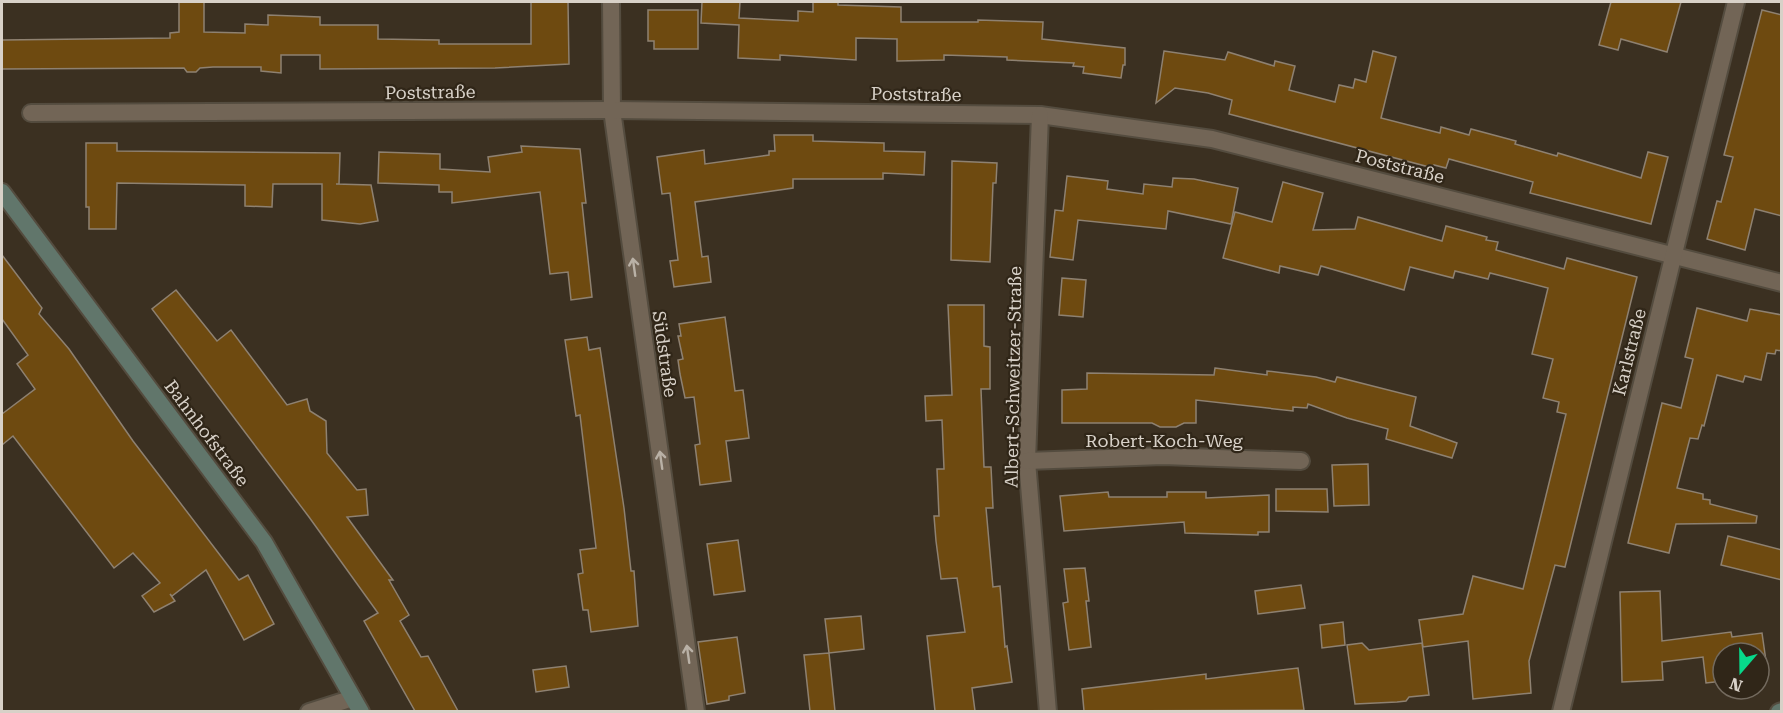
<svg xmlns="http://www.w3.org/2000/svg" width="1783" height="713" font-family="'Roboto Serif',serif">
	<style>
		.building { fill: #6e4a10; stroke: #8e8171; stroke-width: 1.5 }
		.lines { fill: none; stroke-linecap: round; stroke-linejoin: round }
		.minor-casing { stroke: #544c3f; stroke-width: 20 }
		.secondary-casing { stroke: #544c3f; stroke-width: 20 }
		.minor { stroke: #726556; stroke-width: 16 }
		.secondary { stroke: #61766b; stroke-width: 16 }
		.oneway { stroke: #b9b1a6 }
		.labels { text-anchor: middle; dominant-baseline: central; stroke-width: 4.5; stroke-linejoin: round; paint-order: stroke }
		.street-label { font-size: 18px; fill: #d8d1c8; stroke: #302618 }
	</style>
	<rect width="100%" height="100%" fill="#3b3021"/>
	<g class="building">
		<polygon points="179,2 204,2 204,32 245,33 245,24 268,25 268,15 320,17 320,25 378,25 378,39 439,40 439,44 531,44 531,2 568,2 569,64 495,68 320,69 320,55 281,55 281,73 261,71 261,67 213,67 200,68 196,72 187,72 184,68 2,69 2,40 170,38 170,33 179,32"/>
		<polygon points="702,2 740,2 739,18 798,21 798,11 813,12 813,2 838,2 838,5 901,7 901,22 978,22 978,20 1043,22 1042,39 1125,48 1125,65 1123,65 1121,78 1083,73 1084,67 1073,66 1074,63 1007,60 1007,57 944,55 944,60 897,61 897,39 856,38 856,60 780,55 780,60 738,58 739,25 701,23"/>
		<polygon points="1611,2 1681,2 1667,52 1621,39 1618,50 1599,45"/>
		<polygon points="648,10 698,10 698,49 654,49 654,41 648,41"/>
		<polygon points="1762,10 1782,15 1782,216 1755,209 1745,250 1707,239 1717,201 1721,202 1733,157 1724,155"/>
		<polygon points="1164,51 1225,60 1228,52 1274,66 1275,61 1295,66 1289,90 1335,102 1339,85 1353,88 1355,79 1366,82 1373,51 1396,57 1381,118 1440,133 1441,127 1469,135 1471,129 1516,141 1515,144 1557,156 1558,153 1641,178 1648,152 1668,157 1651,224 1530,193 1533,182 1449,159 1446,168 1434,165 1433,168 1229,114 1232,100 1208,93 1175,88 1156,103"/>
		<polygon points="774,135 813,135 813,141 884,143 884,151 925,152 924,175 883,173 883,179 793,179 793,188 695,202 702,257 708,256 711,282 674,287 670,261 678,260 674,227 670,193 662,194 657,157 704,150 705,164 769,155 769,151 775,151"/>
		<polygon points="86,143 117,143 117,151 340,153 339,184 336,184 371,185 378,221 360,224 322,220 322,184 273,184 272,207 245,206 245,185 117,183 116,229 89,229 89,207 86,207"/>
		<polygon points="521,146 580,149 586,203 582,203 592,297 571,300 568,272 550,274 540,192 452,203 452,192 439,192 439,185 378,183 379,152 440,154 440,169 490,172 488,157 522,152"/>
		<polygon points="952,161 997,163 996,183 993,183 990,262 951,260"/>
		<polygon points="1067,176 1108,181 1107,189 1143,194 1144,184 1172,187 1173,178 1194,179 1238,188 1231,224 1168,211 1166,229 1078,220 1073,260 1050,257 1055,210 1063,211"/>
		<polygon points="1283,182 1323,193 1313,230 1355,229 1358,217 1442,241 1446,226 1487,237 1486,240 1498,242 1496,250 1564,269 1567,258 1637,277 1565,567 1555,565 1529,661 1531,693 1473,699 1468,641 1423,647 1419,620 1463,614 1473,576 1523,589 1566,414 1557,412 1559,402 1543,398 1553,359 1532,354 1548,288 1490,273 1488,279 1455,271 1453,278 1410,267 1404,290 1321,266 1318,275 1280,266 1279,273 1223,258 1235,212 1272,222"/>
		<polygon points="2,255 42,308 39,314 69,349 133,441 239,580 248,575 274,624 244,640 206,570 172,596 170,594 175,601 154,612 142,596 160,583 133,553 114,568 13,436 2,445 2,414 35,389 17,364 28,355 2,319"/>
		<polygon points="1062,278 1086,280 1083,317 1059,315"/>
		<polygon points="176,290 217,341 231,330 287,405 307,399 310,411 326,421 327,453 357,490 366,489 368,515 347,517 393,580 389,580 409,615 400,621 421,657 428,656 458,711 415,711 364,621 378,613 309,517 152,309"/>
		<polygon points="948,305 984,305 984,346 990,347 990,389 981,389 984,467 991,467 993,508 986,508 993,587 1000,586 1005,647 1007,646 1012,682 972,688 975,711 935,711 927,636 965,632 957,578 941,579 936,541 934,516 939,516 937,469 944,469 942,420 926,421 925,396 952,395"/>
		<polygon points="1697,308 1747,321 1750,309 1782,315 1782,351 1776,350 1775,354 1767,353 1761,380 1745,376 1743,382 1717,375 1704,426 1702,425 1698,439 1690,438 1677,488 1703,494 1703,499 1710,500 1710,504 1757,516 1756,523 1676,524 1669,553 1628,543 1662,403 1681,408 1693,359 1685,357"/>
		<polygon points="725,317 735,391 743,390 749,438 726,441 731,481 700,485 695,445 700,444 694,397 685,398 680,374 678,360 683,359 678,336 681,336 679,324"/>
		<polygon points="587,337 589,350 600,348 624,508 631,571 634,571 638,626 591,632 588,610 583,610 578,574 583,573 580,550 596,548 580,415 576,416 565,340"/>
		<polygon points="1215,368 1267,375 1267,371 1316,377 1335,382 1337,377 1416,397 1410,426 1457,443 1452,458 1386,439 1388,429 1347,418 1308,404 1307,408 1293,407 1293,411 1196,400 1196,423 1184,423 1176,427 1160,427 1152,423 1062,423 1062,390 1087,389 1087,373 1214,375"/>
		<polygon points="1368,464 1369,505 1334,506 1332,465"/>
		<polygon points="1276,489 1327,489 1328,512 1276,511"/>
		<polygon points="1108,492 1109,497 1167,497 1167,492 1206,492 1206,498 1269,495 1269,532 1258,532 1258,535 1185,533 1184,522 1064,531 1060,496"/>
		<polygon points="1728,536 1782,550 1782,580 1721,565"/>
		<polygon points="738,540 745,591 714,595 707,544"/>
		<polygon points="1085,568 1089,601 1086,601 1091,647 1069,650 1063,603 1068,602 1064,569"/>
		<polygon points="1301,585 1305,608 1258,614 1255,591"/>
		<polygon points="1660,591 1662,641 1731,632 1732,637 1762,633 1768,675 1759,676 1759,653 1723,653 1723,681 1706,683 1703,657 1662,662 1663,680 1622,682 1620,592"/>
		<polygon points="861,616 864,649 829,653 825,619"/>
		<polygon points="1343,622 1345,645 1322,648 1320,625"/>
		<polygon points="737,637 745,693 729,696 729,700 707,704 698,642"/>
		<polygon points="1362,643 1369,650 1422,643 1429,695 1409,697 1406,701 1397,702 1355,704 1347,645"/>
		<polygon points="829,653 835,711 810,711 804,655"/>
		<polygon points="566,666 569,687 536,692 533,670"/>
		<polygon points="1298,668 1304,710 1084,711 1082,689 1206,674 1206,679"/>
	</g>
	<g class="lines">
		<g class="minor-casing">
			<g id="minor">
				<polyline points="611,2 612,110 696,712"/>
				<polyline points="31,113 612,110 1040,115 1212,139 1782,283"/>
				<polyline points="1040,115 1027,461 1048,712"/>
				<polyline points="1027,461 1163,456 1301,461"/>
				<polyline points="309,712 353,698"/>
				<polyline points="1561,712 1736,2"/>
			</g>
		</g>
		<g class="secondary-casing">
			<g id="secondary">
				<polyline points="2,192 264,542 361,712"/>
				<polyline points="1779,712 1782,711"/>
			</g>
		</g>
		<use href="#minor" class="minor"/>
		<use href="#secondary" class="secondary"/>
	</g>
	<defs><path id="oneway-shaft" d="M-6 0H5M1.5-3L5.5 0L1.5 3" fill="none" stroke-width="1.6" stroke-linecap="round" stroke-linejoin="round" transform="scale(1.5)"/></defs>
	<g class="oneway">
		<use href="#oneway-shaft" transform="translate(634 267) rotate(-98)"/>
		<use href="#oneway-shaft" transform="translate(661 460) rotate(-98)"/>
		<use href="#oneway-shaft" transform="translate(688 654) rotate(-98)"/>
	</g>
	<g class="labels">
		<g class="street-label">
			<text transform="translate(430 92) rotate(-1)">Poststraße</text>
			<text transform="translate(916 94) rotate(1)">Poststraße</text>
			<text transform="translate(1400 166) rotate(14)">Poststraße</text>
			<text transform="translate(1629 352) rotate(-76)">Karlstraße</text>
			<text transform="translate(665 354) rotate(82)">Südstraße</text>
			<text transform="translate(1013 377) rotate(-89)">Albert-Schweitzer-Straße</text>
			<text transform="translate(207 433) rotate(53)">Bahnhofstraße</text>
			<text x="1164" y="440">Robert-Koch-Weg</text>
		</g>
	</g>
	<rect width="1783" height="713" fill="none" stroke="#d8d1c8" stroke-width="6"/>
	<g transform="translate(1741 671) rotate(200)"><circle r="28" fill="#302618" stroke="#736a5e" stroke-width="1.5"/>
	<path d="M0-4.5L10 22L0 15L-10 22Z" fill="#07d98b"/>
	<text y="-9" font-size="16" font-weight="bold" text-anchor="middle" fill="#d8d1c8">N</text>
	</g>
</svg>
